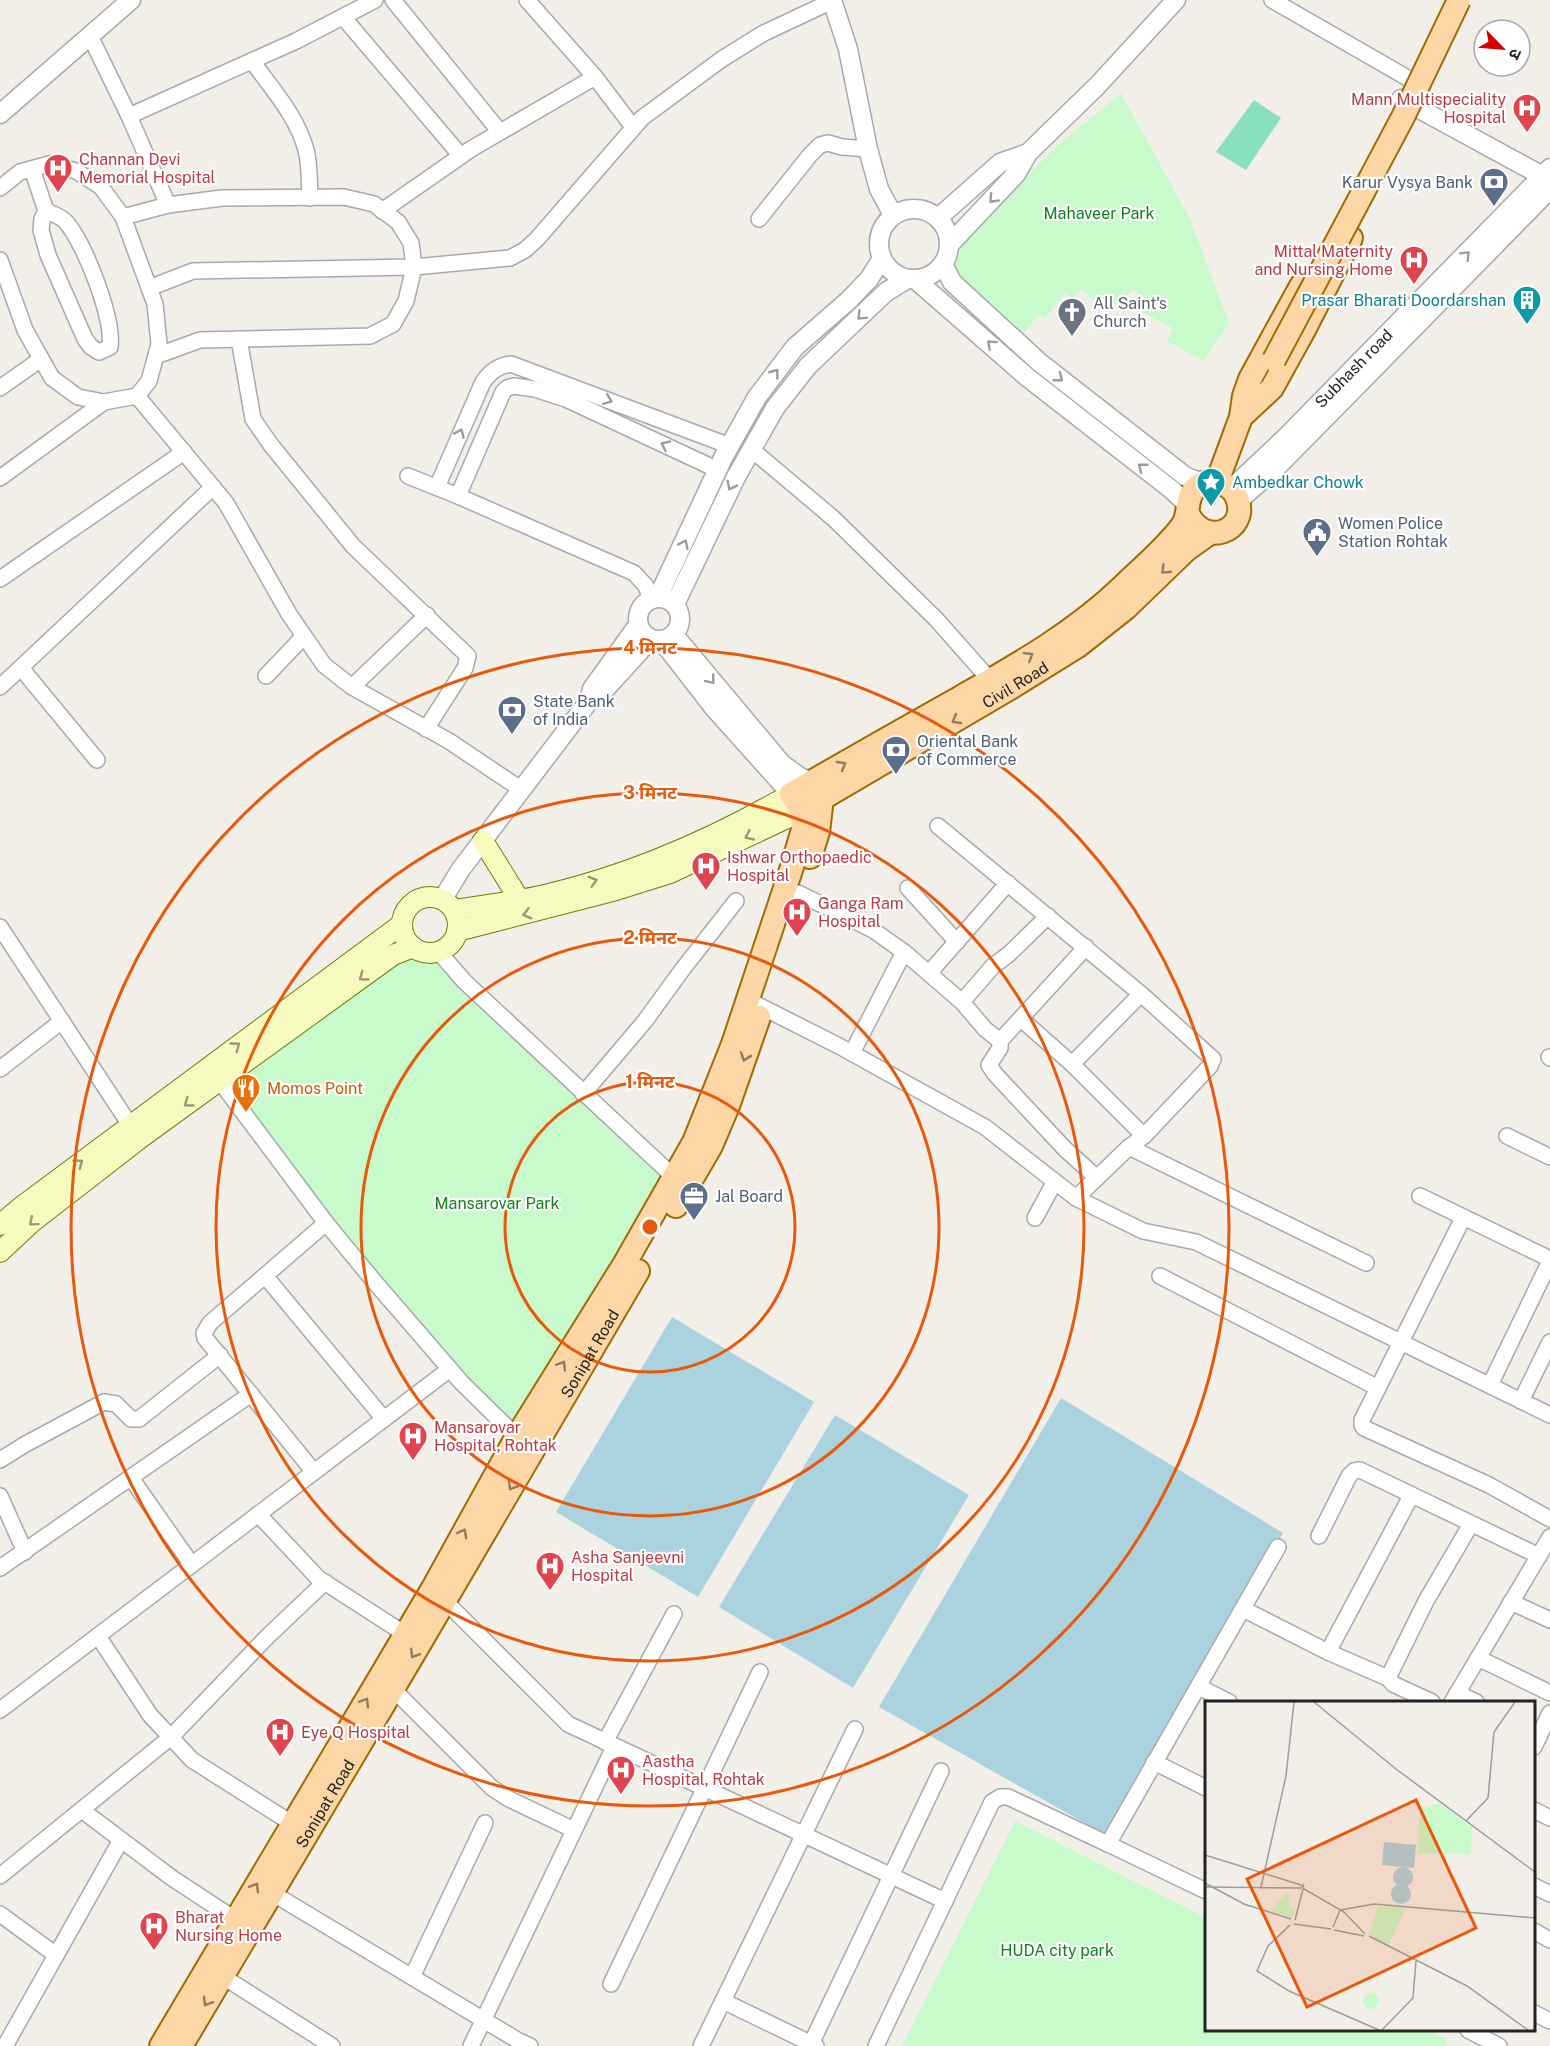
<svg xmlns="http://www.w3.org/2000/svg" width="1550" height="2046" font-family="'Public Sans','Noto Sans Devanagari',sans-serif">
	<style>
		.park { fill: #c8facc }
		.pitch { fill: #88e0be }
		.water { fill: #aad3df }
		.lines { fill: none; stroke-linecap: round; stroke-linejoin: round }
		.minor-casing { stroke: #a9a9a9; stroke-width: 18 }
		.tertiary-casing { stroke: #a9a9a9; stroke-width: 21 }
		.secondary-casing { stroke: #707d05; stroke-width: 22 }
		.primary-casing { stroke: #a06b00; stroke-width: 26 }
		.minor { stroke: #fff; stroke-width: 15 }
		.tertiary { stroke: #fff; stroke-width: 18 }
		.secondary { stroke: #f7fabf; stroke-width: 20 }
		.primary { stroke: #fcd6a4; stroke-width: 22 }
		.primary-bridge-casing { stroke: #a06b00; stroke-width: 26; stroke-linecap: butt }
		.primary-bridge { stroke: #fcd6a4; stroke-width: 22 }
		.oneway { stroke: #9c9c9c }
		.oneway2 { stroke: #8f7c63 }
		.oneway3 { stroke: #979978 }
		.ring { fill: none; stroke: #e8590c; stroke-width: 3 }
		.labels { text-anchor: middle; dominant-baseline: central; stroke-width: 4.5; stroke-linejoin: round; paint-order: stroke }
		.health-label { font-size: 16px; fill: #be3a42; stroke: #fff; text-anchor: start }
		.service-label { font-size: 16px; fill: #4e5e75; stroke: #fff; text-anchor: start }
		.park-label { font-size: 16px; fill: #0c8416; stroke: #fff }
		.culture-label { font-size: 16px; fill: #0d838f; stroke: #fff; text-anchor: end }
		.worship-label { font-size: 16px; fill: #5b616d; stroke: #fff; text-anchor: start }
		.street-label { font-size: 16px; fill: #222; stroke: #fff }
		.food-label { font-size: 16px; fill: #c56008; stroke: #fff; text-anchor: start }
		.inset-road { fill: none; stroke: #9f9d99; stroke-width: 1.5 }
		.view { fill: #e8590c; fill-opacity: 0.15; stroke: #e8590c; stroke-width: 3 }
		.inset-edge { fill: none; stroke: #222; stroke-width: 3 }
		.centre { fill: #e8590c; stroke: #fff; stroke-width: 3 }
		.ring-label { font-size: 18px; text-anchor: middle; font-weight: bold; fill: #e8590c; stroke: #fff; stroke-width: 4.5; stroke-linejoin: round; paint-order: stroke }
	</style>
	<rect width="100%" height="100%" fill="#f2efe9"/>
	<g class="park">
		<polygon points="1121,93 1190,219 1229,323 1203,361 1167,341 1173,328 1140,311 1146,298 1133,289 1121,305 1098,305 1082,289 1071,298 1065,293 1045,319 1039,314 1023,334 950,271 953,250 1058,145"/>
		<polygon points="413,947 434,953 677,1178 521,1440 450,1369 221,1079"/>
		<polygon points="1015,1821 1206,1918 1206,2030 1427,2030 1447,2039 1446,2046 902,2046"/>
	</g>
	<polygon class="pitch" points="1254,100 1281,118 1246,170 1216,152"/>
	<g class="water">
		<polygon points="672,1317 814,1402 698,1597 556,1512"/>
		<polygon points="1061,1398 1283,1533 1104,1834 879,1707"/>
		<polygon points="835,1415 969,1495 853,1688 719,1607"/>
	</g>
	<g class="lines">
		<g class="minor-casing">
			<g id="minor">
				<polyline points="393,0 500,132"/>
				<polyline points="527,0 595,77 633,127"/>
				<polyline points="1272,0 1411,80"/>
				<polyline points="343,17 461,156"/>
				<polyline points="90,36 129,116 168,205"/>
				<path d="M252,61C272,89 297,116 306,150C310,165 309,182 310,198"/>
				<polyline points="129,116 296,41 375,0"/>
				<path d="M32,169L46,211C53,214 62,217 66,222C85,244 114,319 110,347L99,352L91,347L85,339L48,255L41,230L42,219L46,211"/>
				<polyline points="0,188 20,172 49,164 76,171 101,187 123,217 155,304 159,344 149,381 137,396 104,402 78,397 52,378 25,330 0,260"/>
				<polyline points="382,211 471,149 595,77"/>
				<polyline points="123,217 168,205 222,198 344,197 374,204 398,222 411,243 414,267 406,301 393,324 370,336 200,340 156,356"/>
				<polyline points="759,219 810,155 820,145 828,143 842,147 868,149"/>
				<polyline points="149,288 193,271 414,267 510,258 525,250 537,239 642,118 722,59 764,33 832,1"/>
				<polyline points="239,339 253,419 271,445 353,546 468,656 465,668 426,729"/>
				<polyline points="0,388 41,359"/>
				<polyline points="137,396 226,503 289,614 324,665 352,687 449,741 522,790"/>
				<polyline points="751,449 833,518 937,620 990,680"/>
				<polyline points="408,476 458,496 634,573 646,586 651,600"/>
				<polyline points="0,478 104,402"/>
				<path d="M437,487L483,382C491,371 498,366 511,364L730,446"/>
				<polyline points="458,496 503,392 507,388 514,386 535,389 566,399 718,470"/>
				<polyline points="0,579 184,452"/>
				<polyline points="21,668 97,760"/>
				<polyline points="266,676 304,636"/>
				<polyline points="0,687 213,487"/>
				<polyline points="352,687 427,615"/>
				<polyline points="938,826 1141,994 1213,1059 1210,1066 1144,1136 1129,1147 1076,1198"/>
				<polyline points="908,888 957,942"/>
				<polyline points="798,893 873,930 904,952 962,1002 985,1029 1000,1041 1086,947"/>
				<polyline points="0,927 130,1125"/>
				<polyline points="438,951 464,981 675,1178"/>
				<polyline points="930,972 1008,883"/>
				<polyline points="748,1000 839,1046 985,1127 1076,1198 1143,1231 1196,1242 1550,1415"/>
				<polyline points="962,1002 993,966 1009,954 1048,916"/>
				<polyline points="1021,1019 1072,1064 1144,1136"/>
				<polyline points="1000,1041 1000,1048 989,1065 995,1074 1065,1149 1097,1178"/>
				<polyline points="852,1053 904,952"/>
				<polyline points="1549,1057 1550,1058"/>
				<polyline points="1072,1064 1141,994"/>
				<polyline points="0,1069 62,1021"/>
				<polyline points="219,1080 326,1223 373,1280 461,1382 523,1443"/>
				<polyline points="583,1094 645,1021 682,970 736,901"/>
				<polyline points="1507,1136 1550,1157"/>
				<polyline points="1129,1147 1366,1263"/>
				<polyline points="1420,1196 1550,1259"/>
				<polyline points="1035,1218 1054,1183"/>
				<polyline points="1463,1218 1362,1420 1362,1425 1364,1428 1489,1485 1550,1519"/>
				<polyline points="1160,1276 1378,1388"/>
				<polyline points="266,1277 384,1419"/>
				<polyline points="1490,1385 1550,1261"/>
				<polyline points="1521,1401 1550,1342"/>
				<polyline points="0,1460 24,1445 104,1402 116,1404 131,1419 139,1419 220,1355"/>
				<polyline points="314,1472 205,1338 204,1333 210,1323 326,1223"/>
				<polyline points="131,1478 192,1565"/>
				<polyline points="0,1496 25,1552"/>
				<polyline points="258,1514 318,1578 405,1634"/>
				<polyline points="1319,1536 1349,1476 1354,1471 1360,1470 1539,1556"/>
				<polyline points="0,1568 251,1394"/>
				<polyline points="445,1601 568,1724 945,1901"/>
				<polyline points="1511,1602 1550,1620"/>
				<polyline points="1243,1609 1328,1652 1388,1678 1393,1684 1432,1702"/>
				<polyline points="98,1636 150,1715 192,1760 293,1824"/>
				<polyline points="1328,1652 1411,1496"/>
				<polyline points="1478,1658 1550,1693"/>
				<polyline points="1388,1678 1426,1601 1471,1524"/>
				<polyline points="1199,1687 1229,1702"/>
				<polyline points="393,1689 492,1788 509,1799 574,1830"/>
				<polyline points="1457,1693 1476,1702"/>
				<polyline points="1452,1702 1550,1537"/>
				<polyline points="0,1710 450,1369"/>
				<polyline points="605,1742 674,1614"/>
				<polyline points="1534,1747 1550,1713"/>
				<polyline points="1154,1762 1206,1788"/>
				<polyline points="1534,1810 1550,1818"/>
				<polyline points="83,1811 172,1878 236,1920"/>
				<polyline points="1108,1844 1206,1891"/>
				<polyline points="0,1876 171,1737 267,1637 325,1582"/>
				<polyline points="1534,1886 1550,1894"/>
				<polyline points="272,1893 517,2040 530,2046"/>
				<polyline points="0,1914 56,1955"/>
				<polyline points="1534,1931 1550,1940"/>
				<polyline points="222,1976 332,2046"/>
				<polyline points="412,1977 485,1823"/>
				<polyline points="611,1984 760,1672"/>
				<polyline points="723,2001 816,2046"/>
				<polyline points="1534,2013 1550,2021"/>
				<polyline points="1468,2030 1499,2046"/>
				<polyline points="811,2044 941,1771"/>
				<polyline points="5,2046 121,1840"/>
				<polyline points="471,2046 614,1747"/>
				<polyline points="701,2046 855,1729"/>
				<polyline points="876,2046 992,1802 1000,1797 1008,1797 1108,1844 1278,1547"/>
			</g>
		</g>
		<g class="tertiary-casing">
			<g id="tertiary">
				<polyline points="832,0 848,49 868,149 879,189 893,215"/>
				<polyline points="1401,99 1550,180"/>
				<polyline points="0,114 131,0"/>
				<circle cx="914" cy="244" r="35"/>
				<polyline points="938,218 1000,163 1028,153"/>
				<polyline points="949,245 1016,174 1028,153 1097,86 1176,0"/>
				<polyline points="943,264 952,282 1039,362 1185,476 1194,480 1207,482"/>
				<polyline points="916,280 1027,377 1172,490 1187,504"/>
				<path id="s1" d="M1231,489L1284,439L1550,168"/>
				<polyline points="1238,501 1276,468 1349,394 1550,189"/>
				<polyline points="658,597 724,456 757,397 795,347 849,300 869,279 881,260"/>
				<circle cx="659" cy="619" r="21"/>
				<polyline points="675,604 736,477 775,408 808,366 886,292 907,279"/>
				<polyline points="674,635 782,764 800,777 812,782"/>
				<polyline points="662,641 714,708 791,794"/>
				<polyline points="599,696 651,639"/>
				<polyline points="442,900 461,869 589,701 592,689 638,625"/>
			</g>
		</g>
		<g class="secondary-casing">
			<g id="secondary">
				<polyline points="483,841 519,899"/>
				<circle cx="430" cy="925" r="28"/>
				<path d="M454,910C484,905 515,902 545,895C631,875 715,838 791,794"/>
				<polyline points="457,931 616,890 670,873 802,811"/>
				<polyline points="0,1225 21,1207 402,924"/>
				<polyline points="0,1252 32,1222 139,1139 393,955 413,947"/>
			</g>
		</g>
		<g class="primary-casing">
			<g id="primary">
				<polyline points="1241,417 1272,388 1304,330 1351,238"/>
				<polyline points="1241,417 1244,396 1250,379 1301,286"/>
				<polyline points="1217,482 1241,417 1248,405"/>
				<path id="s2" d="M811,805L1012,687L1078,646L1126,608L1186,550L1210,533"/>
				<polyline points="810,857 818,832 822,798 812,782"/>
				<polyline points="676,1206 711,1146 728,1106 759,1017"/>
				<path d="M161,2046L433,1588L516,1438L625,1263L694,1142L733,1044L792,867L803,829L802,811L791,794C847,761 904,729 961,697C1017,665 1074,633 1121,588C1141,568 1165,549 1182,526C1191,514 1184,496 1198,486C1212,476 1234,484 1238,501C1247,531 1205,548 1188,514"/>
				<path id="s3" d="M181,2046L413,1655L638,1271"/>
			</g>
		</g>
		<use href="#minor" class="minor"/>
		<use href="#tertiary" class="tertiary"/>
		<use href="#secondary" class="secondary"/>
		<use href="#primary" class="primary"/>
		<g class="primary-bridge-casing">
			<polyline id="primary-bridge" points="1274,360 1403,117 1459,0"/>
		</g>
		<use href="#primary-bridge" class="primary-bridge"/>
	</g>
	<defs><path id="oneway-chevron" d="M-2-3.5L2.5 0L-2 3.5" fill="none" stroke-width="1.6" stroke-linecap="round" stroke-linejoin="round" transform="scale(1.5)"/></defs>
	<g class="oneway">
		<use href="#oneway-chevron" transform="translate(993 199) rotate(133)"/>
		<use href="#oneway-chevron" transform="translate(1466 255) rotate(-45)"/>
		<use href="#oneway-chevron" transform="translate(861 316) rotate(136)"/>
		<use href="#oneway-chevron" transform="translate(991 344) rotate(-138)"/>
		<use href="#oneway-chevron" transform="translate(775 373) rotate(-53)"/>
		<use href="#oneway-chevron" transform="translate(1059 378) rotate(38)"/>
		<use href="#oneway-chevron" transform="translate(608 400) rotate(21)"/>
		<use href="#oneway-chevron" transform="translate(460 433) rotate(-66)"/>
		<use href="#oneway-chevron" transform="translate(665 445) rotate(-155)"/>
		<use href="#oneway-chevron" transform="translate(1142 467) rotate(-142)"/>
		<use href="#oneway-chevron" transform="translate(731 486) rotate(116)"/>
		<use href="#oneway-chevron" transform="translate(684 544) rotate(-65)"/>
		<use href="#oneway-chevron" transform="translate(711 680) rotate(51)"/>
	</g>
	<g class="oneway2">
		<use href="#oneway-chevron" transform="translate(1165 570) rotate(136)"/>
		<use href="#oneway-chevron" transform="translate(1029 656) rotate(-32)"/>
		<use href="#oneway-chevron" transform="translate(956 720) rotate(150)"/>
		<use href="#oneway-chevron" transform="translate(842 765) rotate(-30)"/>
		<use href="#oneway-chevron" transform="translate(745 1057) rotate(109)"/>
		<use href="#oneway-chevron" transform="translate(562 1365) rotate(-58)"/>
		<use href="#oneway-chevron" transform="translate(512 1486) rotate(120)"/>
		<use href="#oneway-chevron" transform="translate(463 1533) rotate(-61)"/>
		<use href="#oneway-chevron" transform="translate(414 1654) rotate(121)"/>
		<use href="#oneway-chevron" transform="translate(365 1702) rotate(-59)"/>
		<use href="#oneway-chevron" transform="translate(255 1887) rotate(-59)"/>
		<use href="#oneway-chevron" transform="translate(207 2002) rotate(121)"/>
	</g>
	<g class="oneway3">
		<use href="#oneway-chevron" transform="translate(749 836) rotate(155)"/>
		<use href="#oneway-chevron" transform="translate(593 881) rotate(-16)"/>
		<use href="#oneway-chevron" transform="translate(527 914) rotate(165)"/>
		<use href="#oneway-chevron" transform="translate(363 977) rotate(144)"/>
		<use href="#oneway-chevron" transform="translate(236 1046) rotate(-36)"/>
		<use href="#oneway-chevron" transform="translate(188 1103) rotate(144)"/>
		<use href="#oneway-chevron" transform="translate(79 1163) rotate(-37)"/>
		<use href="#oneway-chevron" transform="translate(33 1222) rotate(140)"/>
	</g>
	<g class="ring">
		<circle cx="650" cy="1227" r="145"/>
		<circle cx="650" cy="1227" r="289"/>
		<circle cx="650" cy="1227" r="434"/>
		<circle cx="650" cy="1227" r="579"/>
	</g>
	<defs>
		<g id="hospital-pin" transform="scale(1.5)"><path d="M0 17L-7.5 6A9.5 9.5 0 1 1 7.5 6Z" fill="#e0444e" stroke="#fff"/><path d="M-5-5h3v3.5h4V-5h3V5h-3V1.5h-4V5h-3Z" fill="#fff"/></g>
		<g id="bank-pin" transform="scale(1.5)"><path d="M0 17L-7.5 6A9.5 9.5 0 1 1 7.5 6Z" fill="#5c6f8a" stroke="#fff"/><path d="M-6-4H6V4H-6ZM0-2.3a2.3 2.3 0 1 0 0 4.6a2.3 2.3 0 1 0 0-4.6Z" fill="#fff"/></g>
		<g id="building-pin" transform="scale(1.5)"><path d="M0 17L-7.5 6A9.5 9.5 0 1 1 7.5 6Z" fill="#0f9aa8" stroke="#fff"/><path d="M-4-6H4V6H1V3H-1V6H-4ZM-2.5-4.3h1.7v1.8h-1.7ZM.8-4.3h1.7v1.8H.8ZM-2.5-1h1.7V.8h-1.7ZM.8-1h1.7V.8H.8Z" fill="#fff"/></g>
		<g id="church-pin" transform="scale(1.5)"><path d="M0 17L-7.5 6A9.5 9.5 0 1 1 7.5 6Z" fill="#6b7280" stroke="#fff"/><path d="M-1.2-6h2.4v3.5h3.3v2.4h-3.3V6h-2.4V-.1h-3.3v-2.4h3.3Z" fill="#fff"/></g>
		<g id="sight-pin" transform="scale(1.5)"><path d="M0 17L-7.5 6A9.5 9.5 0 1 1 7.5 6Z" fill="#0f9aa8" stroke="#fff"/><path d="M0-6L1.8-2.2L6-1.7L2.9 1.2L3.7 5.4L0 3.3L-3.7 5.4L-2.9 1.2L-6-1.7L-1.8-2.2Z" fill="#fff"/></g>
		<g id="civic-pin" transform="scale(1.5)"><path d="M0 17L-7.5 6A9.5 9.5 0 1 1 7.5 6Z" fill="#5c6f8a" stroke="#fff"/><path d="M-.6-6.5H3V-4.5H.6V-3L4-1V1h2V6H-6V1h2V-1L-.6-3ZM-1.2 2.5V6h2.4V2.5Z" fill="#fff"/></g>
		<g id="restaurant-pin" transform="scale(1.5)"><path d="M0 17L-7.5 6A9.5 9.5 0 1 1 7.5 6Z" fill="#e8710a" stroke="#fff"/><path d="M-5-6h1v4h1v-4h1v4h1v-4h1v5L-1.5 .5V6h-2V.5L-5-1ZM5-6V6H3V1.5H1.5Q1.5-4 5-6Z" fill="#fff"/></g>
		<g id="office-pin" transform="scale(1.5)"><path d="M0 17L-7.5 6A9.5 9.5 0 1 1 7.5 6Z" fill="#5c6f8a" stroke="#fff"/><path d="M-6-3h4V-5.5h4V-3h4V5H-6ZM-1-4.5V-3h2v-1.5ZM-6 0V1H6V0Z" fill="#fff"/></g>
	</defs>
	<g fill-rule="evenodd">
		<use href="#hospital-pin" x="1527" y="108"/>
		<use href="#hospital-pin" x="58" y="168"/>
		<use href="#bank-pin" x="1494" y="182"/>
		<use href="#hospital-pin" x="1414" y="260"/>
		<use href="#building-pin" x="1527" y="300"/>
		<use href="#church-pin" x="1072" y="312"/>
		<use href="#sight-pin" x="1211" y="482"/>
		<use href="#civic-pin" x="1317" y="532"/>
		<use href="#bank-pin" x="512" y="710"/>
		<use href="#bank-pin" x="896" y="750"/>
		<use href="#hospital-pin" x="706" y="866"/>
		<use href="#hospital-pin" x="797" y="912"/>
		<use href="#restaurant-pin" x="246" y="1088"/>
		<use href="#office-pin" x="694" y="1196"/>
		<use href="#hospital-pin" x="413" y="1436"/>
		<use href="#hospital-pin" x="550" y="1566"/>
		<use href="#hospital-pin" x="280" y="1732"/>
		<use href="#hospital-pin" x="621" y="1770"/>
		<use href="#hospital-pin" x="154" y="1926"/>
	</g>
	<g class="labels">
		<g class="health-label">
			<text x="1506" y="99" text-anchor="end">Mann Multispeciality<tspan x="1506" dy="18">Hospital</tspan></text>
			<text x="79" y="159">Channan Devi<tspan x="79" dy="18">Memorial Hospital</tspan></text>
			<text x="1393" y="251" text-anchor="end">Mittal Maternity<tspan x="1393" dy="18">and Nursing Home</tspan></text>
			<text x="727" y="857">Ishwar Orthopaedic<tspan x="727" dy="18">Hospital</tspan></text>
			<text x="818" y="903">Ganga Ram<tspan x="818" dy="18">Hospital</tspan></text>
			<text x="434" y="1427">Mansarovar<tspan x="434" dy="18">Hospital, Rohtak</tspan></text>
			<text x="571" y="1557">Asha Sanjeevni<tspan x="571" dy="18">Hospital</tspan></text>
			<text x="301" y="1732">Eye Q Hospital</text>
			<text x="642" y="1761">Aastha<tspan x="642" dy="18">Hospital, Rohtak</tspan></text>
			<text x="175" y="1917">Bharat<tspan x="175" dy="18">Nursing Home</tspan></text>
		</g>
		<g class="service-label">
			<text x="1473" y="182" text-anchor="end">Karur Vysya Bank</text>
			<text x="1338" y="523">Women Police<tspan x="1338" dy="18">Station Rohtak</tspan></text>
			<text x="533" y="701">State Bank<tspan x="533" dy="18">of India</tspan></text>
			<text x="917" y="741">Oriental Bank<tspan x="917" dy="18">of Commerce</tspan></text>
			<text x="715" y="1196">Jal Board</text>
		</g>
		<g class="park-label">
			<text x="1099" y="213">Mahaveer Park</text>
			<text x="497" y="1203">Mansarovar Park</text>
			<text x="1057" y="1950">HUDA city park</text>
		</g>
		<g class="culture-label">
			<text x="1506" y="300">Prasar Bharati Doordarshan</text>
			<text x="1232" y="482" text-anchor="start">Ambedkar Chowk</text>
		</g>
		<g class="worship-label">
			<text x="1093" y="303">All Saint's<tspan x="1093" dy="18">Church</tspan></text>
		</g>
		<g class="street-label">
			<text stroke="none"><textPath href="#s1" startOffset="172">Subhash road</textPath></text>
			<text stroke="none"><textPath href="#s2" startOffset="237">Civil Road</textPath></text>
			<text stroke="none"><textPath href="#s3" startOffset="804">Sonipat Road</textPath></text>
			<text stroke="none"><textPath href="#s3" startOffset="282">Sonipat Road</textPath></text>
		</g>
		<g class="food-label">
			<text x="267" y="1088">Momos Point</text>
		</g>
	</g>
	<g transform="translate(1205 1701)">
		<rect width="330" height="330" fill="#f2efe9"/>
		<path d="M234,102L267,127L266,153L213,152L215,108ZM81,192L85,193L84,205L90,208L88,217L66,210ZM173,205L201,207L183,246L164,233ZM158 300a8 8 0 1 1 16 0a8 8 0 1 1-16 0Z" fill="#c8facc"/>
		<path d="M179,141L211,144L209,167L177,164ZM188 176a10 10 0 1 1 20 0a10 10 0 1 1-20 0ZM186 193a10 10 0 1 1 20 0a10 10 0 1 1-20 0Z" fill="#aad3df"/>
		<path class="inset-road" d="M109,1L191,68L330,171M261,120L283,97L289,31L310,1M0,154L96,184M0,182L39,203L86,218M0,186L95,187M56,186L81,75L89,1M95,188L98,184L99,188L139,211L160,233M135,209L169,203L330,217M90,219L98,188M89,223L126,228M85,224L63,245L52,270L84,290L174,329M128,226L135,209M129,229L159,235M164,235L262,285L323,329M177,329L208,297L211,260"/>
		<path class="view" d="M211,99L271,227L102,306L42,178Z"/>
		<rect width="330" height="330" class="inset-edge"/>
	</g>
	<circle cx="650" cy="1227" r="9" class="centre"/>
	<g class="ring-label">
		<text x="650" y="654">4 मिनट</text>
		<text x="650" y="799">3 मिनट</text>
		<text x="650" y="944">2 मिनट</text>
		<text x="650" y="1088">1 मिनट</text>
	</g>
	<g transform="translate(1502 48) rotate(115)"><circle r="28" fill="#ffffff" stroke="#a7a7a7" stroke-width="1.5"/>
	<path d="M0-4.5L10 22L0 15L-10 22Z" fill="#d40000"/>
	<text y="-9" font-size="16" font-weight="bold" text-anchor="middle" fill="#222222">उ</text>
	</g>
</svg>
